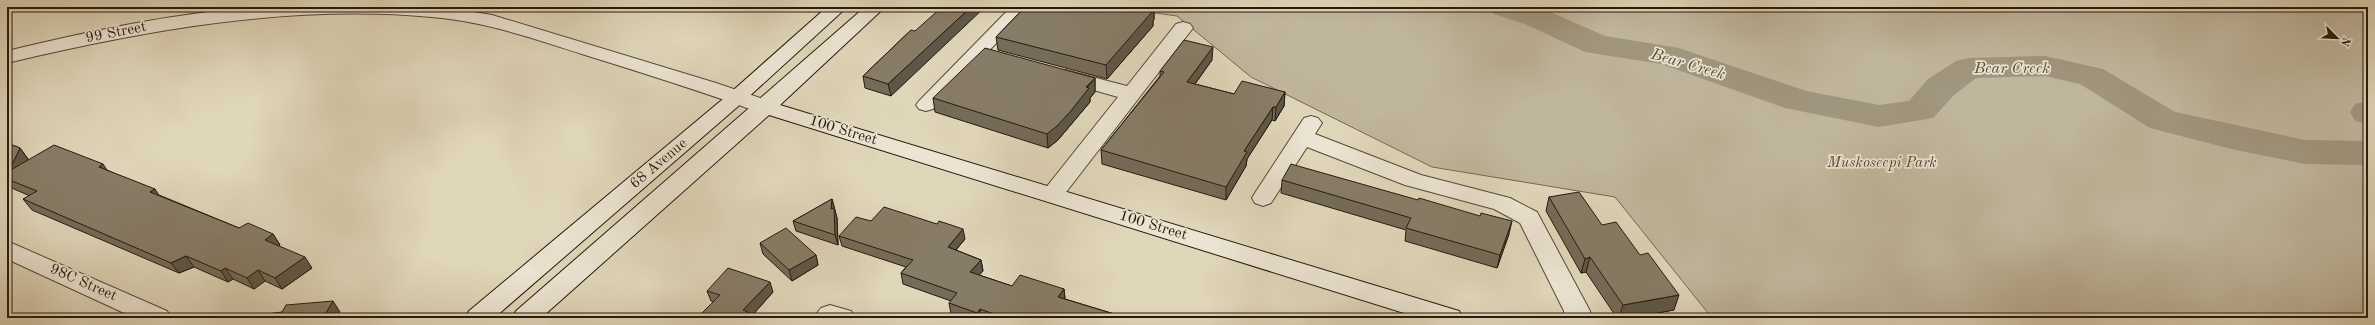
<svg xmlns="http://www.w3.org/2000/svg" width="2375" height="325" font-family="'Old Standard TT',serif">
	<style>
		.green { fill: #c0b69d; stroke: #736855 }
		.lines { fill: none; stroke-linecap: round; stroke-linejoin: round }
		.river { fill: #a1967f; fill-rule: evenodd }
		.minor-casing { stroke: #544938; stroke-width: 2 }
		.tertiary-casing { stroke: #544938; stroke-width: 2 }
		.secondary-casing { stroke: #261a0d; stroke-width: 2 }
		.minor { fill: #ebe4d2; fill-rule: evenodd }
		.tertiary { fill: #ebe4d2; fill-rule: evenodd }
		.secondary { fill: #ebe4d2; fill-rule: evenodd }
		.wall { fill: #746b59; stroke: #261a0d }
		.shaded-wall { fill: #5e5748; stroke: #261a0d }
		.building { fill: #877c67; stroke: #261a0d }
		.labels { text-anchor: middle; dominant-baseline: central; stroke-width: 3.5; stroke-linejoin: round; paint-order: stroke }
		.street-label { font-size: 15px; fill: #261a0d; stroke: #ebe4d2 }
		.park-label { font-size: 15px; font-style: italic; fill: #544938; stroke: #ebe4d2 }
		.water-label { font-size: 16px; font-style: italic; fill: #574c3b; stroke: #ebe4d2 }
	</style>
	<rect width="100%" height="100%" fill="#e0d6ba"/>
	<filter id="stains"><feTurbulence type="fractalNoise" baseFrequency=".005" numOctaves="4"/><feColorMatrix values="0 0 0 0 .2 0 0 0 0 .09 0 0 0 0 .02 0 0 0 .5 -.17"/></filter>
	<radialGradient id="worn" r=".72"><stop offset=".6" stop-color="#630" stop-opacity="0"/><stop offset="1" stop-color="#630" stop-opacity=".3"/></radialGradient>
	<polygon class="green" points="1113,7 2368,7 2368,318 1712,318 1615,197 1432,167 1251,77 1177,16"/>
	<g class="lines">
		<g class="river">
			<polygon points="1490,7 1539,7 1605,36 1679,48 1806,91 1879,105 1909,101 1928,79 1956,61 1968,58 2045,56 2103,69 2175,112 2305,140 2368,141 2368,165 2305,164 2231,149 2150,128 2080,84 2045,76 1976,78 1954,95 1933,118 1879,127 1785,108 1661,64 1585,52 1525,24 1494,14"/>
			<polygon points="2368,101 2368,124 2355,121 2350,112 2355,104"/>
		</g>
		<g class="minor-casing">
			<g id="minor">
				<polygon points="1011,7 1031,7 933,109 926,111 919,109 916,105 919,101"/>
				<polygon points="1183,22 1190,24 1193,28 1060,200 1052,202 1044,200 1041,195 1044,190 1118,97 1058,80 1055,76 1058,72 1065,70 1127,86 1176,24"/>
				<polygon points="1311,116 1318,118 1322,123 1315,134 1421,175 1510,198 1537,212 1590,311 1590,318 1564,318 1564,311 1520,223 1494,209 1405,185 1307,147 1271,203 1263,206 1255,203 1252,198 1255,193 1304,118"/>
				<polygon points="7,241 167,311 171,318 135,318 7,259"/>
				<polygon points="830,305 851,311 855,318 813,318 821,308"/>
			</g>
		</g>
		<g class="tertiary-casing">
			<path id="tertiary" d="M259,7H442L492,15L716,83L772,102L775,107L772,112L765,113L758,112C701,91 643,73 585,55C535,39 484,21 432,17C289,4 145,30 7,63V51C90,31 174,13 259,7Z"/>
		</g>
		<g class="secondary-casing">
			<g id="secondary">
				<polygon points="827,7 847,7 743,102 494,318 465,318 469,311 729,94"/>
				<polygon points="865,7 885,7 780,105 1459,311 1463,318 1420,318 769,115 541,318 512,318 516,311"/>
			</g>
		</g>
		<use href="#minor" class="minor"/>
		<use href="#tertiary" class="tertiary"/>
		<use href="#secondary" class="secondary"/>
	</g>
	<g class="wall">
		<polygon points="1025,7 1154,7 1154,19 1153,21 1153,26 1107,79 998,50 996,37"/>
		<polygon points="911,30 891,96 865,88 863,76"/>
		<polygon points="1212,60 1195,84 1234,94 1285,92 1284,106 1275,121 1272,120 1247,159 1246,166 1226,200 1102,164 1101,150 1160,76 1160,71"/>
		<polygon points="1095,78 1095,92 1090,98 1090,102 1058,140 1048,148 935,112 933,98"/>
		<polygon points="7,143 20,148 28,159 28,160 107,170 159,195 239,228 273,234 280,245 279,246 312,268 282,289 265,281 254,289 233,279 228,282 194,267 179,273 32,210 23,199 30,196 7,186"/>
		<polygon points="1282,180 1509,234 1497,268 1405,241 1406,230 1281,193"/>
		<polygon points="1549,197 1602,225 1674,310 1629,318 1617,318 1586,272 1581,273 1546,211"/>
		<polygon points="832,199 837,218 838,245 796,231 793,221"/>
		<polygon points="871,221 965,239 956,250 981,260 983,271 979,275 1012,286 1064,289 1065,299 1124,317 1124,318 962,318 951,314 949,303 951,301 903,284 901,273 906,267 842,246 839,236"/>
		<polygon points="760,243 816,255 818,265 792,281 763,254"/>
		<polygon points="707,291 773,292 750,318 711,301"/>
	</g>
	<g class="shaded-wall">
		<polygon points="971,7 985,7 891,96 888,84"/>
		<polygon points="1153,7 1154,7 1154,19 1153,21 1153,26 1107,79 1106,65"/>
		<polygon points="1213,47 1212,60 1187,95 1187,82"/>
		<polygon points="1095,78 1095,92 1090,98 1090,102 1058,140 1048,148 1047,134"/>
		<polygon points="1285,92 1284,106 1275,121 1276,107"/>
		<polygon points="1273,107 1272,120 1247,159 1246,166 1226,200 1226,187 1244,151"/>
		<polygon points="20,148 28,159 18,181 9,171"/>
		<polygon points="103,164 110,175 99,167"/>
		<polygon points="155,189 162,200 150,192"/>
		<polygon points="832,199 837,218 838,245 835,235 831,209"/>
		<polygon points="1512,221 1509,234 1497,268 1500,255"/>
		<polygon points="963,229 965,239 949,258 948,247"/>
		<polygon points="273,234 280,245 272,251 265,240"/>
		<polygon points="816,255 818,265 792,281 789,270"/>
		<polygon points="186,256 194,267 179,273 171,263"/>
		<polygon points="305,257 312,268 282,289 275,278"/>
		<polygon points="1590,257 1586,272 1581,273 1585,259"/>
		<polygon points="981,260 983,271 972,283 970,272"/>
		<polygon points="225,268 233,279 228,282 221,271"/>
		<polygon points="258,270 265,281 254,289 247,278"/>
		<polygon points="770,282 773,292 750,318 742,318 743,310"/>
		<polygon points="1064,289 1065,300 1058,297"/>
		<polygon points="1679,295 1674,310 1629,318 1619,318 1623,305"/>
		<polygon points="333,301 340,312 336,318 323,318"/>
		<polygon points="980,309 981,318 978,318 977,313"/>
	</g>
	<g class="building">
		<polygon points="942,7 971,7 888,84 863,76 911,30 915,31"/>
		<polygon points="1025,7 1153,7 1149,11 1152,12 1106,65 996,37"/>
		<polygon points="1184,40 1213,47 1187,82 1234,94 1242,81 1285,92 1276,107 1273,107 1244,151 1247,152 1226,187 1101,150 1164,72 1160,71"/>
		<polygon points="985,48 1095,78 1086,87 1089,88 1070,112 1057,126 1047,134 933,98"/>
		<polygon points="7,143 20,148 9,171 54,145 103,164 99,167 155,189 150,192 239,228 248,223 273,234 265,240 305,257 275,278 258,270 247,278 225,268 221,271 186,256 171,263 23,199 37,191 7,179"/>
		<polygon points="1291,164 1418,200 1419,198 1480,216 1481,213 1512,221 1500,255 1406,228 1411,218 1282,180"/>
		<polygon points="1579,192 1602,225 1616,222 1640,255 1648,253 1679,295 1623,305 1590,257 1585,259 1549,197"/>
		<polygon points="832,199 831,209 834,208 835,235 793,221"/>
		<polygon points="884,207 937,224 939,221 963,229 948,247 981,260 970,272 1012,286 1020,275 1064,289 1058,297 1124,317 1124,318 1005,318 980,309 977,313 949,303 957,293 901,273 913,260 839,236 856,217 871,221"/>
		<polygon points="786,228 816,255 789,270 760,243"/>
		<polygon points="728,268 770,282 743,310 748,312 742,318 697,318 720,295 707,291"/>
		<polygon points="333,301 323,318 264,318 266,314 282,312 286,305"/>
		<polygon points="57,316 62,318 54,318"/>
	</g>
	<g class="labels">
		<g class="street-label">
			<text transform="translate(116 33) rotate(-11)">99 Street</text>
			<text transform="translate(843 131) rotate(17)">100 Street</text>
			<text transform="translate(659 164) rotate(-40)">68 Avenue</text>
			<text transform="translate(1153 226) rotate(17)">100 Street</text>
			<text transform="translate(83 283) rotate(24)">98C Street</text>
		</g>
		<g class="park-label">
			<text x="1882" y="163">Muskoseepi Park</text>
		</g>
		<g class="water-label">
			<text transform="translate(1688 65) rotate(16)">Bear Creek</text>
			<text x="2012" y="69">Bear Creek</text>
		</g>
	</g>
	<rect width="2375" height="325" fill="none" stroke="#e0d6ba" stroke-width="24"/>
	<rect x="8" y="8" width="2359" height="309" fill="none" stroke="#261a0d" stroke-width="2"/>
	<rect x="12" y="12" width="2351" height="301" fill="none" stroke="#261a0d"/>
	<g transform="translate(2337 38) rotate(114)" stroke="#ebe4d2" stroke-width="3" paint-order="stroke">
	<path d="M0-3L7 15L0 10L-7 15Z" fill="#261a0d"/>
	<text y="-6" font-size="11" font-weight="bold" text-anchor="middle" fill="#261a0d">N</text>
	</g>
	<rect width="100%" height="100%" filter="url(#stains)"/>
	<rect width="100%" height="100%" fill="url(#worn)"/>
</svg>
